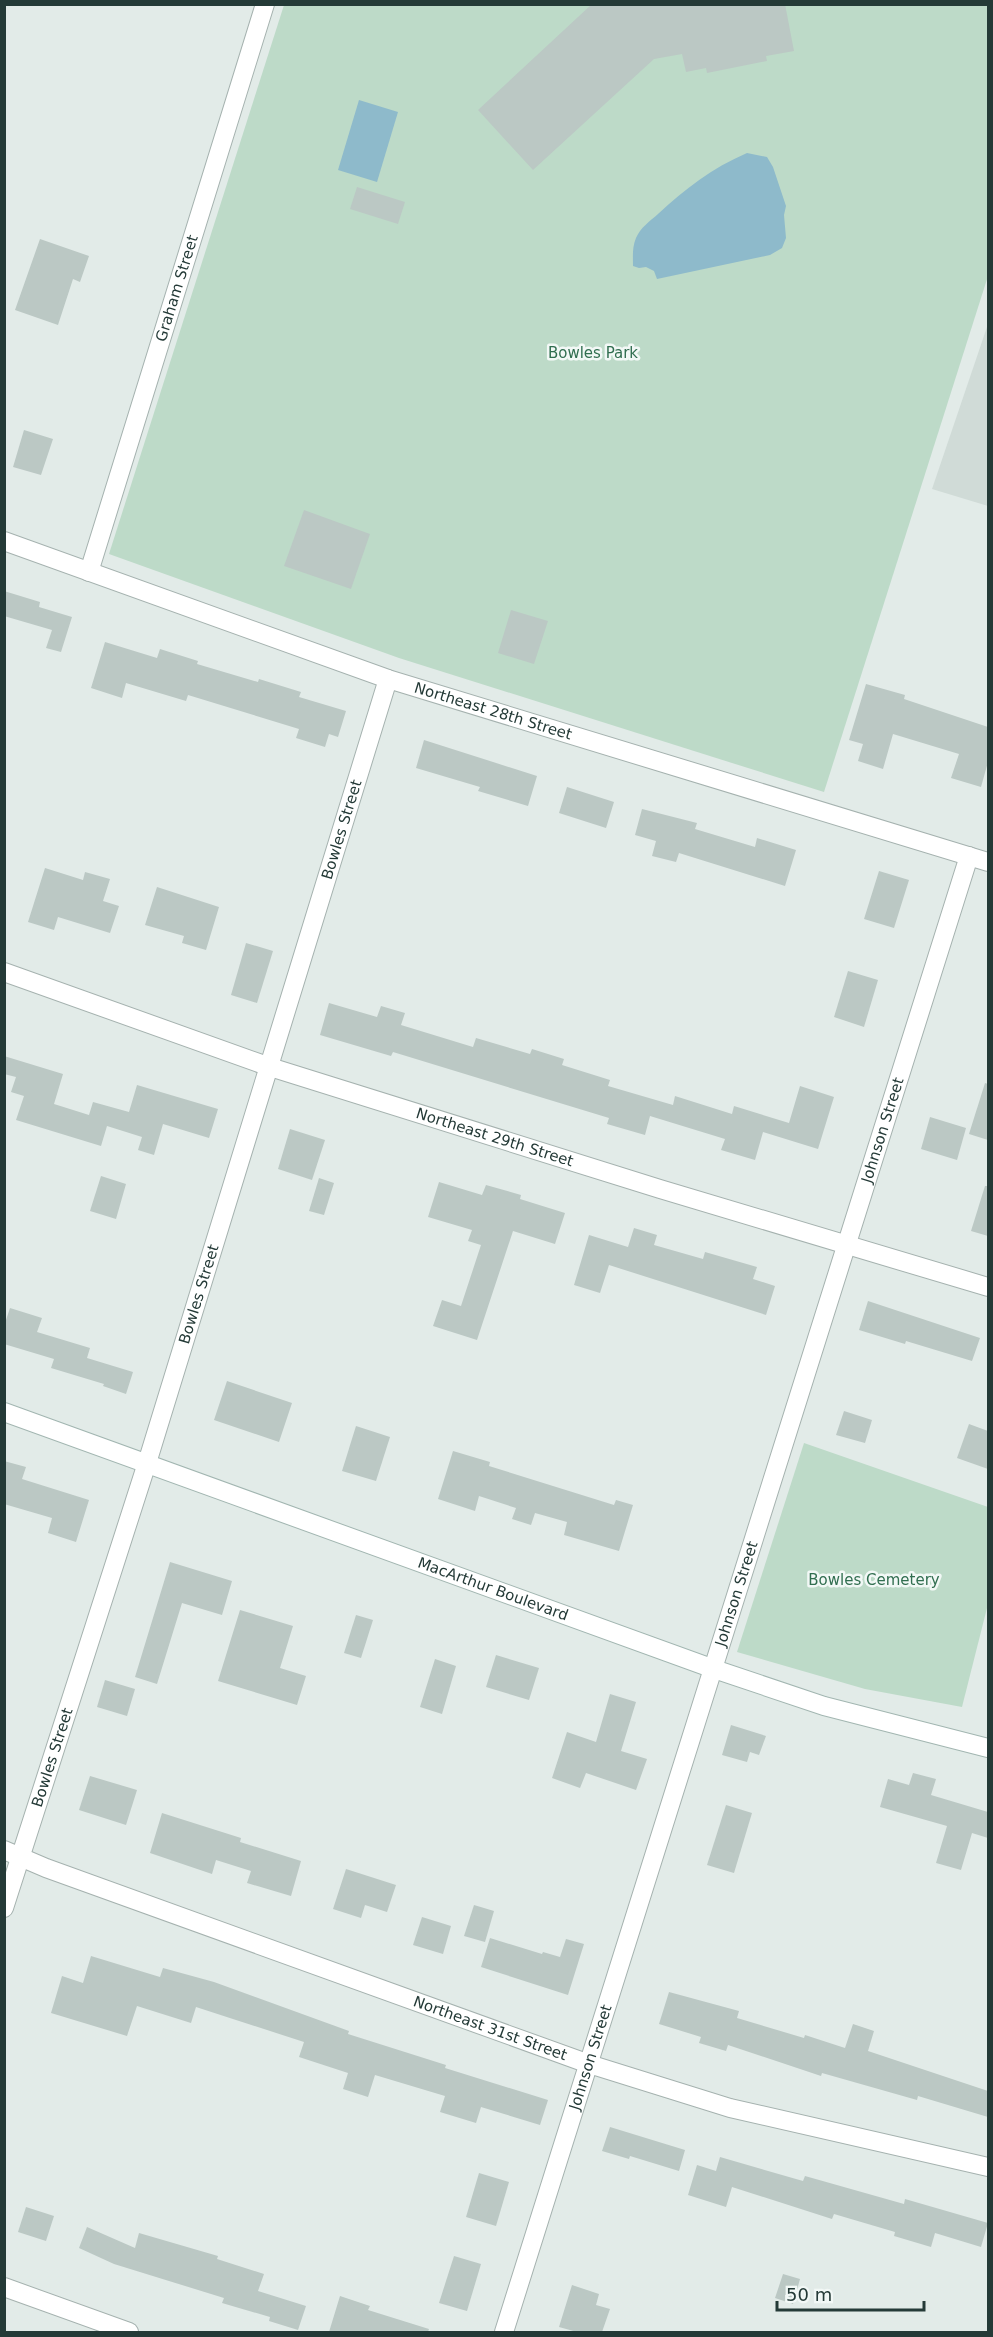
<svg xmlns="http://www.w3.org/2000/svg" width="993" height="2337" font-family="'DejaVu Sans',sans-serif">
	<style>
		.built { fill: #d0dbd7 }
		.green { fill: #bddac8 }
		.water { fill: #8ebacb }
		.building { fill: #bbc8c4 }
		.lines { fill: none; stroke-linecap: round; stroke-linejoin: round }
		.street-casing { stroke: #a5b2af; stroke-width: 20 }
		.secondary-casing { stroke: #a2b6b1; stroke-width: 20 }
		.street { stroke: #fff; stroke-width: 18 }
		.secondary { stroke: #fff; stroke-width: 18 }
		.labels { text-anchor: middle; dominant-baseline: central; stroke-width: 5; stroke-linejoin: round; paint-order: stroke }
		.street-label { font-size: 15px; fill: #243a37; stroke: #f2f8f6 }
		.park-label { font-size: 15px; fill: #316e50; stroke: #f2f8f6 }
	</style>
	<rect width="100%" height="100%" fill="#e2ebe8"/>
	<polygon class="built" points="988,324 988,506 932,489"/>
	<g class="green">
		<polygon points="284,5 988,5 988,276 824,792 399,658 109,554"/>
		<polygon points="804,1443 988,1507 988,1604 962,1707 865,1689 737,1652"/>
	</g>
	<g class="water">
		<polygon points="359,100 398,112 377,182 338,170"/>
		<path d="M747,153L767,157L773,167L786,206L784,215L786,238L782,248L770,255L657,279L654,271L646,267L639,268L633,266C633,257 632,247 636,238C640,228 650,221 658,214C685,189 712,168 747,153Z"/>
	</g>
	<g class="building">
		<polygon points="592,4 785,4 794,51 766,56 767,61 707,73 706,68 686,72 682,54 654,59 533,170 478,110"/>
		<polygon points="357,187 405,202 398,224 350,209"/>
		<polygon points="40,239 89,256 80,282 73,279 58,325 15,310"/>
		<polygon points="24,430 53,439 41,475 13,467"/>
		<polygon points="304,510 370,534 351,589 284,566"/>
		<polygon points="4,591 40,602 39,607 72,617 61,652 46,648 52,630 4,616"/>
		<polygon points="511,610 548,621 534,664 498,653"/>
		<polygon points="105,642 157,658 160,649 198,661 197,664 258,682 259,679 301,692 299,697 346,711 338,737 329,734 325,747 296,738 299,729 188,695 186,701 126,683 122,698 91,688"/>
		<polygon points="866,684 905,695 904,699 988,727 988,762 981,787 951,778 959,754 893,734 883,769 858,761 863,744 849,740"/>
		<polygon points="424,740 537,776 528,806 478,791 480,787 416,768"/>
		<polygon points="567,787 614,802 606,828 559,813"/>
		<polygon points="642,809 697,823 695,829 755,847 757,838 796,850 785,886 679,853 676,862 652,856 656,841 635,835"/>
		<polygon points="45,868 83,880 85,872 110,879 103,901 119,906 110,933 58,917 54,930 28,922"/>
		<polygon points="879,871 909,880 894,928 864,919"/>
		<polygon points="157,887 219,907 206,950 182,943 184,936 145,925"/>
		<polygon points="246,943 273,951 257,1003 231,995"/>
		<polygon points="848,971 878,980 864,1027 834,1017"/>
		<polygon points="329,1003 377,1017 381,1006 405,1013 401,1025 473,1047 476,1038 530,1054 532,1049 564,1059 562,1065 610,1080 608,1086 673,1105 675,1096 732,1114 734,1106 789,1123 800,1086 834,1097 818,1149 763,1132 755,1160 721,1150 725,1139 650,1116 645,1135 607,1124 609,1118 393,1052 391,1056 320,1035"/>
		<polygon points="4,1056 63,1074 54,1104 89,1115 93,1102 129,1112 137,1085 218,1109 209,1138 163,1124 154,1155 138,1150 142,1137 107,1126 101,1146 16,1120 24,1096 11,1092 16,1077 4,1074"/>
		<polygon points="985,1083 988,1084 988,1140 969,1134"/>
		<polygon points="930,1117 966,1128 957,1160 921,1149"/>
		<polygon points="290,1129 325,1140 312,1180 278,1169"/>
		<polygon points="101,1176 126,1184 116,1219 90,1211"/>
		<polygon points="319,1178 334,1183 324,1215 309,1211"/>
		<polygon points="439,1182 482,1195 486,1185 521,1195 520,1199 565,1213 555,1244 513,1231 477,1340 433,1326 442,1300 461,1306 481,1245 468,1241 472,1230 428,1217"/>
		<polygon points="985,1186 988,1186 988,1236 971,1231"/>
		<polygon points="634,1228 657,1235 654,1245 703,1259 705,1252 757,1267 753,1279 775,1286 766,1315 609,1265 600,1293 574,1285 589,1235 628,1247"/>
		<polygon points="868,1301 980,1338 972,1361 906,1341 905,1344 859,1330"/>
		<polygon points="10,1308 42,1318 37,1332 90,1348 87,1358 133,1372 126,1394 103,1386 104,1384 51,1368 54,1359 4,1344 4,1326"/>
		<polygon points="227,1381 292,1403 279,1442 214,1420"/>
		<polygon points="844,1411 872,1420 865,1443 836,1435"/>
		<polygon points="969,1424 988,1431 988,1469 957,1458"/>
		<polygon points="356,1426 390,1437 376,1481 342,1471"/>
		<polygon points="453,1451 490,1462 489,1466 614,1505 616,1500 633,1505 619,1551 564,1535 567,1522 535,1513 531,1525 512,1519 516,1508 479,1496 475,1511 438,1499"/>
		<polygon points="4,1461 26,1467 22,1479 89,1500 76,1542 48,1533 52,1518 4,1504"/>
		<polygon points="170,1562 232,1581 222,1615 182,1603 157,1684 135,1677"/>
		<polygon points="240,1610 293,1626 280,1668 306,1676 297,1705 218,1681"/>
		<polygon points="356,1615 373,1620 361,1658 344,1653"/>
		<polygon points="496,1655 539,1668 529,1700 486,1687"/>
		<polygon points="435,1659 456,1666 442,1714 420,1707"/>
		<polygon points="105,1680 135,1689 127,1716 97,1707"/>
		<polygon points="610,1694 636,1702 621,1751 647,1759 636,1790 586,1773 580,1788 552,1778 567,1732 596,1742"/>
		<polygon points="731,1725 766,1736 759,1755 750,1752 747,1762 722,1755"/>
		<polygon points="913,1773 936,1779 931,1795 988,1812 988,1838 972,1833 961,1870 936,1863 947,1826 880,1807 888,1779 909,1785"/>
		<polygon points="90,1776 137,1790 126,1825 79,1810"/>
		<polygon points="726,1805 752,1813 734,1873 707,1865"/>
		<polygon points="162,1813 241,1838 240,1842 301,1861 291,1896 247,1883 251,1871 216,1860 212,1874 150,1853"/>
		<polygon points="346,1869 396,1885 387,1912 365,1905 361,1918 333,1909"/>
		<polygon points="474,1905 494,1911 485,1942 464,1936"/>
		<polygon points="422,1917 451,1926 443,1954 413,1945"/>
		<polygon points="490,1938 542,1954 543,1952 560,1957 566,1939 584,1944 568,1995 481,1967"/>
		<polygon points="91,1956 160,1977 163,1968 214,1982 349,2031 348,2034 446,2065 445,2068 548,2100 540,2125 481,2107 476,2123 440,2112 445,2096 375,2075 368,2097 343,2089 348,2073 299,2057 304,2042 196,2007 191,2023 137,2006 127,2036 51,2013 62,1976 83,1983"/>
		<polygon points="669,1992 739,2011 737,2018 804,2038 805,2035 845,2048 853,2024 874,2031 868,2051 988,2091 988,2117 918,2096 917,2100 822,2073 821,2076 728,2045 726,2051 699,2043 701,2037 659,2024"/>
		<polygon points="610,2127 685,2150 679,2171 630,2156 629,2159 602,2151"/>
		<polygon points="720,2157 803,2181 805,2176 904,2204 905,2199 988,2223 981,2247 935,2233 931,2247 894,2236 895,2232 834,2214 832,2219 732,2187 726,2207 688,2195 697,2165 716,2171"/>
		<polygon points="479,2173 509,2182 496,2226 466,2217"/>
		<polygon points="26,2207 54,2216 46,2241 18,2232"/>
		<polygon points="87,2227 135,2248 139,2233 218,2256 217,2259 264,2274 258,2291 306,2306 298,2330 269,2321 270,2317 222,2303 224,2298 114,2264 79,2248"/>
		<polygon points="454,2256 481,2264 467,2311 439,2303"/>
		<polygon points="783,2274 800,2279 793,2304 775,2298"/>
		<polygon points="572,2285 599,2294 596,2305 610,2309 602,2332 577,2332 559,2327"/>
		<polygon points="340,2296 370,2306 368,2310 429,2329 428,2332 329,2332"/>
	</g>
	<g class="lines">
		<g class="street-casing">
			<g id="street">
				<path id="s1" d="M4,541L388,679L988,862"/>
				<path id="s2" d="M89,572L265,4"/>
				<path id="s3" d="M4,972L270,1067L660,1189L988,1287"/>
				<path id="s4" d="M4,1850L46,1868L589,2064L730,2108L988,2167"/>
				<path id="s5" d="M4,1908L147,1463L388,679"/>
				<polyline points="4,2287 129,2332"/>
				<path id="s6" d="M504,2332L969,856"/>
			</g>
		</g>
		<g class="secondary-casing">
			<g id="secondary">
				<path id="s7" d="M4,1412L714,1669L824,1706L988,1748"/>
			</g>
		</g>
		<use href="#street" class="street"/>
		<use href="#secondary" class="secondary"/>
	</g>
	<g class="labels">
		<g class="street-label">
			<text stroke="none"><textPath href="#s2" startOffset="297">Graham Street</textPath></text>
			<text stroke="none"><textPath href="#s1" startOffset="518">Northeast 28th Street</textPath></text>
			<text stroke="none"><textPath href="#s5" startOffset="1130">Bowles Street</textPath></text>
			<text stroke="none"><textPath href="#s6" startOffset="1260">Johnson Street</textPath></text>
			<text stroke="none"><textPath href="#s3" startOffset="518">Northeast 29th Street</textPath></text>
			<text stroke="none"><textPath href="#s5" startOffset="644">Bowles Street</textPath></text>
			<text stroke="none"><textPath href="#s7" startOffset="520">MacArthur Boulevard</textPath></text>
			<text stroke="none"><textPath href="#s6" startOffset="774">Johnson Street</textPath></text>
			<text stroke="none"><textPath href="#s5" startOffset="158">Bowles Street</textPath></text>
			<text stroke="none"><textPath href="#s4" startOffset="518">Northeast 31st Street</textPath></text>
			<text stroke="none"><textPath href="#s6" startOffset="288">Johnson Street</textPath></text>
		</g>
		<g class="park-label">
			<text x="593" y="353">Bowles Park</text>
			<text x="874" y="1580">Bowles Cemetery</text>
		</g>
	</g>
	<rect width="993" height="2337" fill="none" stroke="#243a37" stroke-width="12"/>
	<path d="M777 2301v9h147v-9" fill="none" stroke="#243a37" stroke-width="3"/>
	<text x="786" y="2301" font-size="18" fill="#243a37" stroke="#f2f8f6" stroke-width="4.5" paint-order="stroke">50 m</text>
</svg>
